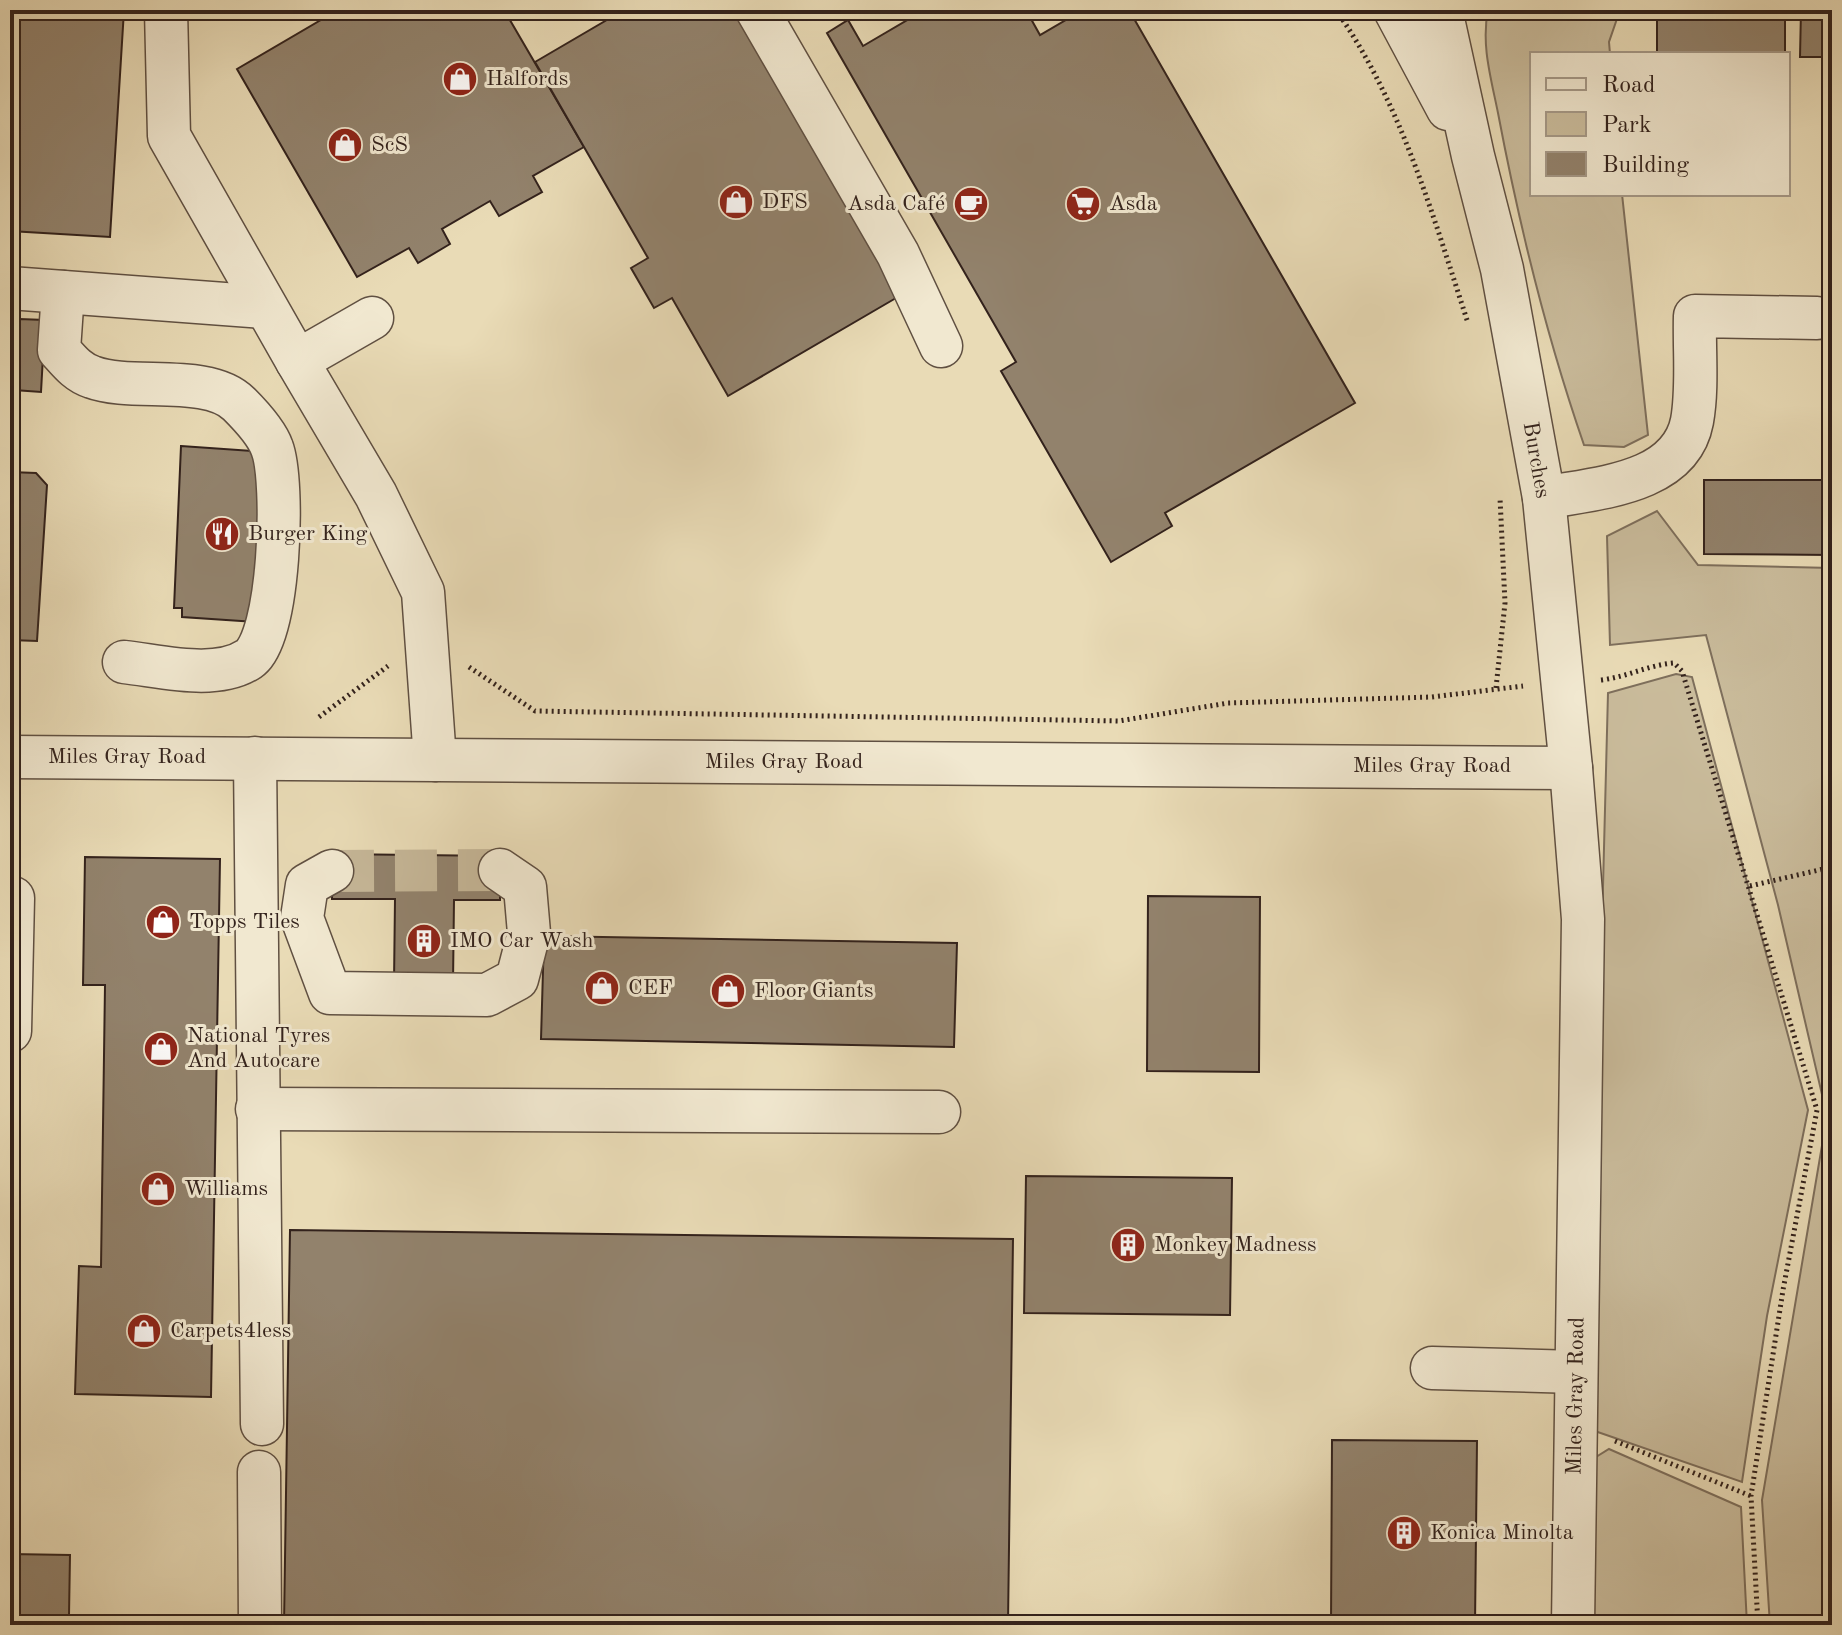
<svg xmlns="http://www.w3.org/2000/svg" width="1842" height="1635" font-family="'Old Standard TT',serif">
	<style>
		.green { fill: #cabc9c; stroke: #7e6f5c; stroke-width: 2 }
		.building { fill: #92826c; stroke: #33221c; stroke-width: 2 }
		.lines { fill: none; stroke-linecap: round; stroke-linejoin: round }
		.minor-tunnel { stroke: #c5b697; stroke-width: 42; stroke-dasharray: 42 21; stroke-linecap: butt }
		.minor-casing { stroke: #605042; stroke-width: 45 }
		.path { stroke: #33221c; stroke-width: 5; stroke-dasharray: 2 4; stroke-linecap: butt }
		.minor { stroke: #f1e8d0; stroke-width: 42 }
		.labels { text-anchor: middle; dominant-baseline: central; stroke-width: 6; stroke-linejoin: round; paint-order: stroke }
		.poi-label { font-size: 22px; fill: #33221c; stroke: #f1e8d0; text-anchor: start }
		.street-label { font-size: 22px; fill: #33221c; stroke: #f1e8d0 }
	</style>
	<rect width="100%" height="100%" fill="#e9dbb6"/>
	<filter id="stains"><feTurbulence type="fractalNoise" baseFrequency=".0025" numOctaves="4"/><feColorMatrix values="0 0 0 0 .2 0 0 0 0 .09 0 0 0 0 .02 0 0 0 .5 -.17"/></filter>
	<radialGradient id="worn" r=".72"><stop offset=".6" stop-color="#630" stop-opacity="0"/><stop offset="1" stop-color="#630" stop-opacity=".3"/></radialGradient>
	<g class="green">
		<path d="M1488,10H1620L1609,42L1610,54H1532V194H1622L1648,435L1624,447L1584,445C1547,338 1519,224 1498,113C1491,78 1481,45 1488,10Z"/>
		<polygon points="1657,511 1698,565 1832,568 1832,1625 1770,1625 1762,1500 1827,1116 1778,905 1706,635 1610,645 1607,536"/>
		<polygon points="1676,674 1692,677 1808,1110 1767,1316 1742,1482 1589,1429 1608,693"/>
		<polygon points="1609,1449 1741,1507 1747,1625 1593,1625 1596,1457"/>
	</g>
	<g class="building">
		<polygon points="10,10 124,10 110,237 10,231"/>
		<polygon points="338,10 504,10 584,147 533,176 542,192 499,216 490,201 442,229 450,244 418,263 409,248 357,277 237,69"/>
		<polygon points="624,10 745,10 908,291 728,396 672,298 654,308 631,268 648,258 535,62"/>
		<polygon points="911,10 1026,10 1040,35 1083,10 1129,10 1355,403 1165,513 1172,526 1111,562 1001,371 1016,362 827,33 848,20 863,46 914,16"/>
		<rect x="1657" y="10" width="128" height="44"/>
		<polygon points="1801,10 1832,10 1832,57 1800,57"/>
		<polygon points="19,319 45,320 41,392 14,390"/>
		<polygon points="181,446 267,452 256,622 182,617 182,608 174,608"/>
		<polygon points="10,472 36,473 47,485 37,641 10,640"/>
		<polygon points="1704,480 1832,480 1832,555 1704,554"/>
		<polygon points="333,854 500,856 500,900 454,900 453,984 394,983 395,899 332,899"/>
		<polygon points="85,857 220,859 211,1397 75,1394 79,1266 101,1267 105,985 83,985"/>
		<polygon points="1148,896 1260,897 1259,1072 1147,1071"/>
		<polygon points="544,936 957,943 954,1047 541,1039"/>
		<polygon points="1026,1176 1232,1178 1230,1315 1024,1313"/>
		<polygon points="290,1230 1013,1239 1008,1625 284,1625"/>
		<polygon points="1332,1440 1477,1441 1475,1625 1331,1625"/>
		<polygon points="10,1554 70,1555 69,1616 154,1617 154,1625 10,1625"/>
	</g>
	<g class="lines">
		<polyline class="minor-tunnel" points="332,871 500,870"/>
		<g class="minor-casing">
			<g id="minor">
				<polyline points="166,10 169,136 297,361"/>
				<polyline points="757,10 898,254 941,346"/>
				<polyline points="1395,10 1448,109"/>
				<polyline points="1441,10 1473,156 1502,269 1544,498 1571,768 1583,919 1573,1625"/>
				<polyline points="10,288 264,307"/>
				<path d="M63,292L59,350C69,361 77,372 92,377C131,392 208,373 239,404C250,415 267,434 272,448C285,482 280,639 249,659C216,681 161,666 124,662"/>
				<polyline points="372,318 297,361 376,495 423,592 435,760"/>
				<path d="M1544,498C1594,488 1680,485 1692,421C1698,388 1694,350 1695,316L1817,318"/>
				<polyline points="10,757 1571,768"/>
				<polyline points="255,758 262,1424"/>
				<polyline points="332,871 307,885 302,918 330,993 487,995 517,979 529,933 525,887 500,870"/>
				<polyline points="10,1031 13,898"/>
				<polyline points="257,1109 939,1112"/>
				<polyline points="1432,1368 1576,1372"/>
				<polyline points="259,1472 260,1625"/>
			</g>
		</g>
		<g class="path">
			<path d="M1336,10C1401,102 1433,216 1468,323"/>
			<polyline points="469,667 535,711 1119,721 1228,703 1432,697 1523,686"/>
			<path d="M1601,680C1627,677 1648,665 1674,663L1682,671L1817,1110L1783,1290L1751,1496L1758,1625"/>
			<polyline points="1496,688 1505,603 1500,498"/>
			<polyline points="319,717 388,666"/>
			<polyline points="1750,886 1832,867"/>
			<polyline points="1615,1441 1751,1496"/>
		</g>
		<use href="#minor" class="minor"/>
	</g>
	<defs>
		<g id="shop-disc" transform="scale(1.8)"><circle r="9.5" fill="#8f2418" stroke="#f1e8d0"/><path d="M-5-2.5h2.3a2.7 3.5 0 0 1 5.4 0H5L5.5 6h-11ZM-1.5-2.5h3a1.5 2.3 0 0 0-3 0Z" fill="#fff"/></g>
		<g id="cafe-disc" transform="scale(1.8)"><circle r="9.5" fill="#8f2418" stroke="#f1e8d0"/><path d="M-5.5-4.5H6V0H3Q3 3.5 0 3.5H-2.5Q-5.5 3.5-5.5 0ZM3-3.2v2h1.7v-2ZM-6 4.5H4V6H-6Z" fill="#fff"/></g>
		<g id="supermarket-disc" transform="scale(1.8)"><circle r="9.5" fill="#8f2418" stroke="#f1e8d0"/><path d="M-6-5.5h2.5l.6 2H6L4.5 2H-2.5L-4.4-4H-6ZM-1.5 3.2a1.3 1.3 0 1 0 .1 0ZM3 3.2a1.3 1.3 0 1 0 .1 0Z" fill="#fff"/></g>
		<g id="restaurant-disc" transform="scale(1.8)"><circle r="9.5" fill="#8f2418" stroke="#f1e8d0"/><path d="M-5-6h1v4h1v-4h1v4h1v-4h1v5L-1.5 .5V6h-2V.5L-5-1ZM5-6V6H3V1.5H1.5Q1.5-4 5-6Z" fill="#fff"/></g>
		<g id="building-disc" transform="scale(1.8)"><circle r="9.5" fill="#8f2418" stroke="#f1e8d0"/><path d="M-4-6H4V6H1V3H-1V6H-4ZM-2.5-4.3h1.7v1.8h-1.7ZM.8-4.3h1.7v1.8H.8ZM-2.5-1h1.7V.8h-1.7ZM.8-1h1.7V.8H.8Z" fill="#fff"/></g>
	</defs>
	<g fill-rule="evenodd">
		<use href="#shop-disc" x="460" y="79"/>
		<use href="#shop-disc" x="345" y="145"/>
		<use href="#shop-disc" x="736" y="202"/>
		<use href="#cafe-disc" x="971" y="204"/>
		<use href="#supermarket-disc" x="1083" y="204"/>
		<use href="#restaurant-disc" x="222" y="534"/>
		<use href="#shop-disc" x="163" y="922"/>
		<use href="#building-disc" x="424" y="941"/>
		<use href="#shop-disc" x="602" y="988"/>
		<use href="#shop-disc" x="728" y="991"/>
		<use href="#shop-disc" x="161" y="1049"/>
		<use href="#shop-disc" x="158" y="1189"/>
		<use href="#building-disc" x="1128" y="1245"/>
		<use href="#shop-disc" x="144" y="1331"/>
		<use href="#building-disc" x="1404" y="1533"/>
	</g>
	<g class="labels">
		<g class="poi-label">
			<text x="486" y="79">Halfords</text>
			<text x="371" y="145">ScS</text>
			<text x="762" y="202">DFS</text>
			<text x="945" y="204" text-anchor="end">Asda Café</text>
			<text x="1109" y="204">Asda</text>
			<text x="248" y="534">Burger King</text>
			<text x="189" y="922">Topps Tiles</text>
			<text x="450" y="941">IMO Car Wash</text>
			<text x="628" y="988">CEF</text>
			<text x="754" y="991">Floor Giants</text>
			<text x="187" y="1036">National Tyres<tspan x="187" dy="25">And Autocare</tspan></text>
			<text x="184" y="1189">Williams</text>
			<text x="1154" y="1245">Monkey Madness</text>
			<text x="170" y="1331">Carpets4less</text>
			<text x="1430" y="1533">Konica Minolta</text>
		</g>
		<g class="street-label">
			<text transform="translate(1536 460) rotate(80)">Burches</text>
			<text x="127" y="757">Miles Gray Road</text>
			<text x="784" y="762">Miles Gray Road</text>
			<text x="1432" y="766">Miles Gray Road</text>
			<text transform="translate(1576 1396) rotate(-89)">Miles Gray Road</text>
		</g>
	</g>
	<rect width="1842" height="1635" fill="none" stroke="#e9dbb6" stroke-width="40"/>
	<rect x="12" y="12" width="1818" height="1611" fill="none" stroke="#33221c" stroke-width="4"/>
	<rect x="20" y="20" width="1802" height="1595" fill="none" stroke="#33221c" stroke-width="2"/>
	<rect x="1530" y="52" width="260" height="144" fill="#f1e8d0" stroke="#a59988" stroke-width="2"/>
	<rect x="1546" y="78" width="40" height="12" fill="#f1e8d0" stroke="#a59988" stroke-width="2"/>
	<text x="1602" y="92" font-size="24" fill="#33221c">Road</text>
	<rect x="1546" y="112" width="40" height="24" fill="#cabc9c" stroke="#a59988" stroke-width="2"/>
	<text x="1602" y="132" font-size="24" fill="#33221c">Park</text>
	<rect x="1546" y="152" width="40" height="24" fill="#92826c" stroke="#a59988" stroke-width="2"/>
	<text x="1602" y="172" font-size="24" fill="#33221c">Building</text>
	<rect width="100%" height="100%" filter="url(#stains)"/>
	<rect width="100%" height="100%" fill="url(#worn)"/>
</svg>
